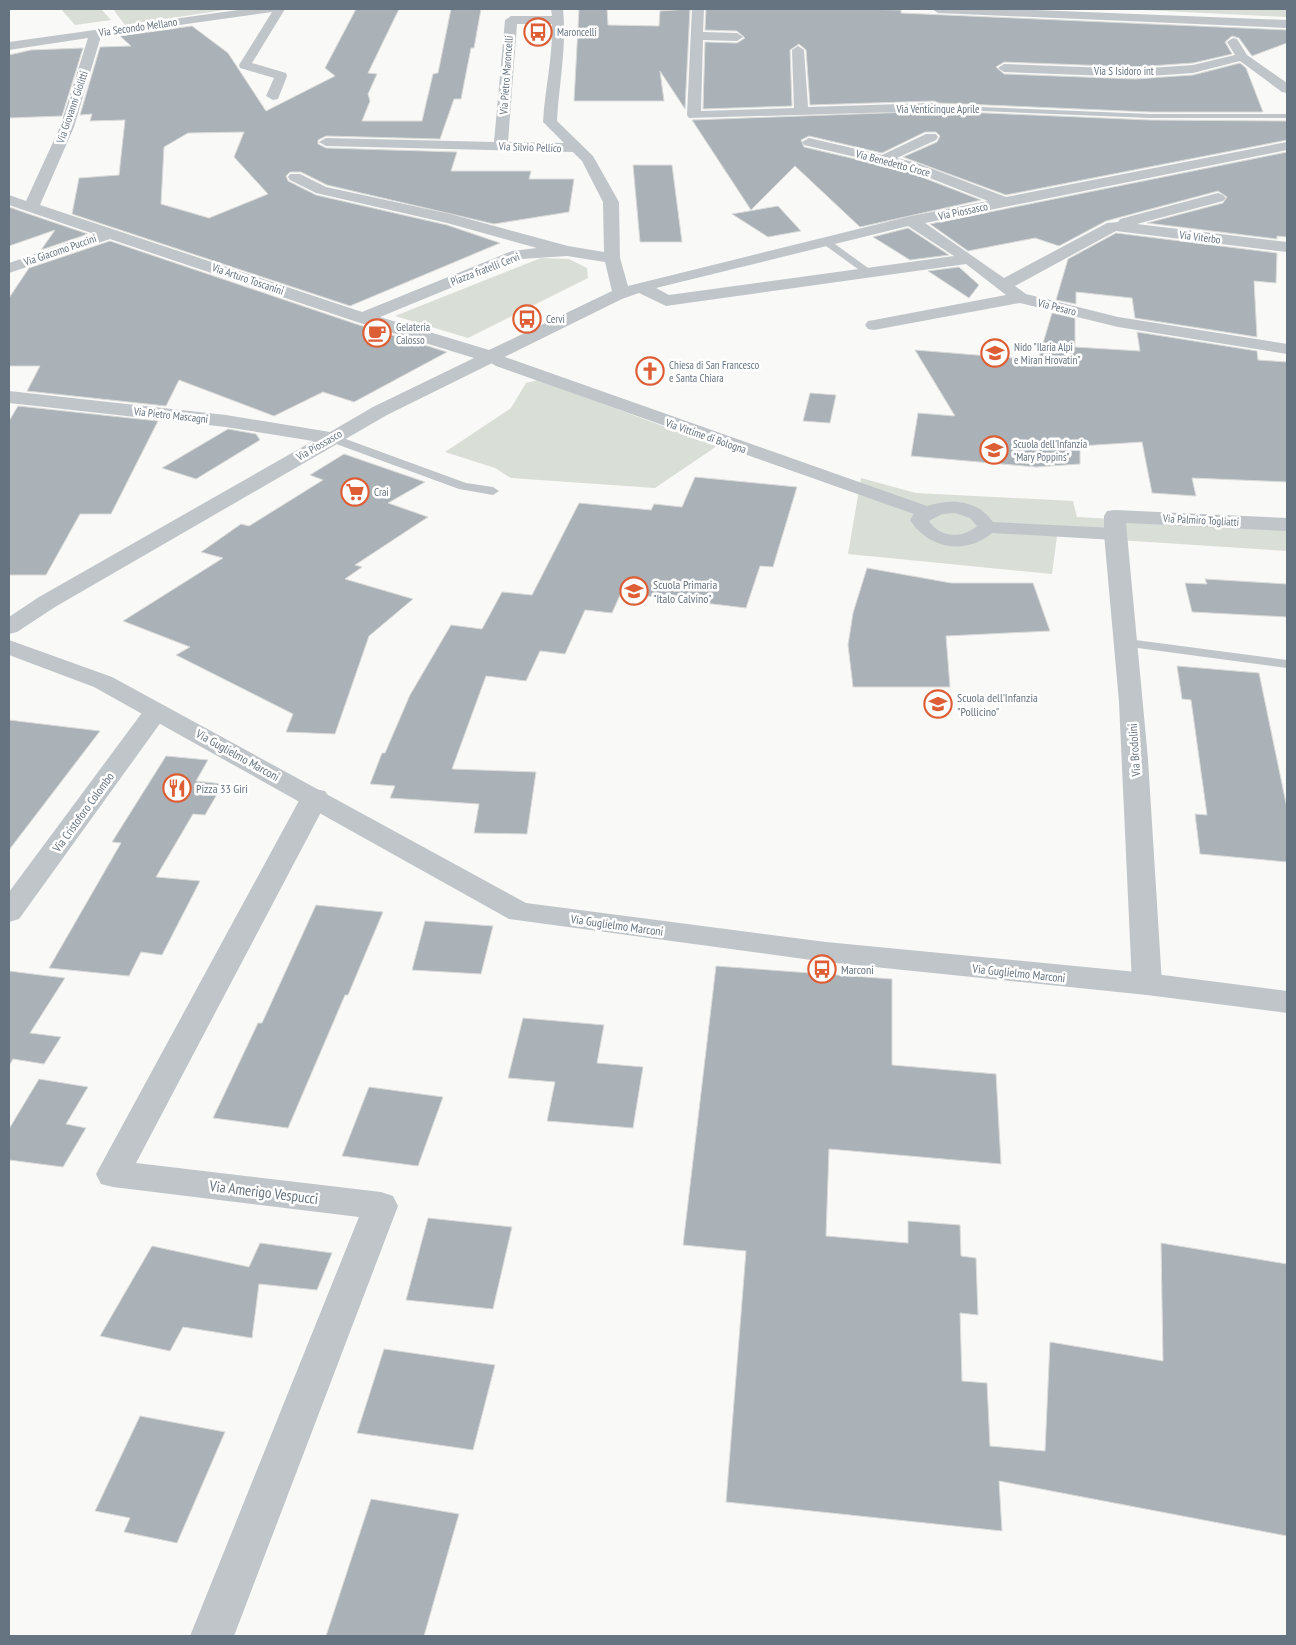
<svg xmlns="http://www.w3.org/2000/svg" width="1296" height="1645" font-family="'PT Sans Narrow',sans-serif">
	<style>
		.green { fill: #d9ded6 }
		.building { fill: #aab2b8; stroke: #dbdbd9; fill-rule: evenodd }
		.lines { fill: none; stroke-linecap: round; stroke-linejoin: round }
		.service { fill: #c0c5c9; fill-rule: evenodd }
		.pedestrian { fill: #c0c5c9; fill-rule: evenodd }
		.minor { fill: #c0c5c9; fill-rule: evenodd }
		.tertiary { fill: #c0c5c9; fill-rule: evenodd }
		.labels { text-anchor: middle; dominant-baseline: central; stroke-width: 5; stroke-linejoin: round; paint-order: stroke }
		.far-street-label { font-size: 11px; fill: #667481; stroke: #fff }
		.far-poi-label { font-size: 11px; fill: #667481; stroke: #fff; text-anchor: start }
		.poi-label { font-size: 12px; fill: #667481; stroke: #fff; text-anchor: start }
		.street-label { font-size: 12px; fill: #667481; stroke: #fff }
		.near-street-label { font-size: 15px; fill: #667481; stroke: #fff }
	</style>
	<rect width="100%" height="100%" fill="#f9f9f7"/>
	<g class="green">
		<polygon points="61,9 101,9 111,20 75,25"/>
		<polygon points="113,9 231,9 125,25"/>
		<polygon points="1122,9 1287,9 1287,17"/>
		<polygon points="541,258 569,259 587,268 588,278 468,338 395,316"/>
		<polygon points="538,380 717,446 655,488 511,478 495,468 445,452 511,408 526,383"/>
		<polygon points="861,478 916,493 1073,501 1077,517 1287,529 1287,551 1057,536 1052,574 848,554"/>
	</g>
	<g class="building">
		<path d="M356,9H399L368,73L377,74L368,94L370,101L362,121H422L433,74L438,73L451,9H481L474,48H471L461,99H454L440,139L326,136L318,140V144L326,148L457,152L451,171H531L529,179H574L569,212L494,224L327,185L301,172H290L286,176L288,181L316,195L447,225L500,243L350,306L72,214L79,178L119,175L125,120L90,121L92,114L80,115L100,47L131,46L120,36L192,26L228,53L266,111L335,76L325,68ZM244,132L234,157L268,194L209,218L161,204L164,147L188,133Z"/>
		<polygon points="579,9 607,9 608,25 659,26 660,11 690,9 685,109 660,71 664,101 574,101"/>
		<polygon points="706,9 860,9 901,10 901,13 1287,30 1287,43 1252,56 1239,38 1232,36 1225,42 1232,54 1193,63 1135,67 1004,62 996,67 1004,74 1135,79 1193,75 1240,63 1246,68 1263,112 1150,112 939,103 934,101 810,105 806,50 799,44 790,50 792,106 703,109 705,42 737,43 745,38 737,31 705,30"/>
		<polygon points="83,48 62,116 9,118 9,55 31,50"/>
		<polygon points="938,111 1150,120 1287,121 1287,140 1006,195 903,157 937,142 940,136 936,132 925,132 882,153 809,136 801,140 804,147 906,171 981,200 860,227 795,166 751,210 692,120"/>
		<polygon points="1287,152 1287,237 1277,236 1277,239 1147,223 1223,203 1227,197 1218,191 1106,221 1059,246 1035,238 968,251 930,224"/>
		<polygon points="633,165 672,165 682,242 640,242"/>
		<polygon points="778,206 801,231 768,237 732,214"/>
		<polygon points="9,207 26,213 88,234 41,250 55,230 9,246"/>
		<polygon points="908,228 949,255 910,260 873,237"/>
		<polygon points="1116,233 1277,253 1276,283 1254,281 1257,337 1135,318 1132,298 1076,292 1076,304 1056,300 1068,259"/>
		<polygon points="110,241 356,324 447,352 354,402 323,392 274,416 179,380 166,406 27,391 40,366 9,366 9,298 29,268"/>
		<polygon points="959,267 979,285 969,298 928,271"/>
		<polygon points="1052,313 1075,318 1075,347 1140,351 1137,332 1257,351 1258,360 1287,362 1287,482 1192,478 1196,496 1152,493 1142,442 1080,446 1080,464 1036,467 911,456 918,413 955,416 915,350 1038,360"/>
		<polygon points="810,393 836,395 830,423 803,421"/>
		<polygon points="18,406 158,421 111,514 80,514 46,575 9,575 9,421"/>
		<polygon points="228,429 256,434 260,440 196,479 162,468"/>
		<polygon points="344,454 425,482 388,503 428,517 355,565 362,567 345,579 413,599 369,636 335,734 286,732 293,714 176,655 190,647 123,621 223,558 201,552 241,524 249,526 323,480 310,475"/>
		<polygon points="695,477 797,487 773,567 760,566 746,608 621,593 612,613 585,610 565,654 540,651 526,681 486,676 452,769 536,772 527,834 474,833 479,804 390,798 395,786 370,784 382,753 385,753 410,695 451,625 482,629 502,592 532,595 579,503 651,510 654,504 682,507"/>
		<polygon points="867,568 951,583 1033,583 1050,631 946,636 950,687 853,687 848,645 853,613"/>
		<polygon points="1205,579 1287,584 1287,617 1192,612 1185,583 1207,584"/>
		<polygon points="1177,666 1259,673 1287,808 1287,862 1200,854 1195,814 1207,815 1191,700 1182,699"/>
		<polygon points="9,720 100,731 9,850"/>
		<polygon points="166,756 208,760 196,781 223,784 205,815 193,814 156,877 200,881 162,955 141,952 129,976 49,968 121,843 112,842"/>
		<polygon points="316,905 383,912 348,995 345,995 288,1128 213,1118 258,1023 262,1023"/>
		<polygon points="425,921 493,926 481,974 412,970"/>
		<polygon points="716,966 892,979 892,1065 996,1074 1001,1164 829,1149 826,1236 908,1243 908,1221 960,1225 961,1256 976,1258 978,1315 960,1313 962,1381 987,1383 990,1446 1045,1451 1050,1342 1163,1361 1161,1243 1287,1264 1287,1536 999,1481 1002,1531 726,1502 746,1251 683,1245"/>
		<polygon points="9,971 65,978 30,1033 61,1037 44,1064 13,1059 9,1066"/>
		<polygon points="523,1018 604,1025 597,1063 643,1067 633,1128 547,1121 555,1082 508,1078"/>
		<polygon points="39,1079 88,1087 66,1124 86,1128 63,1167 9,1160 9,1129"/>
		<polygon points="369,1087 443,1097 418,1166 342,1156"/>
		<polygon points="428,1218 512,1227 493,1309 406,1300"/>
		<polygon points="260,1243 332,1253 317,1290 259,1284 252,1338 183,1327 170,1351 100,1336 152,1246 249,1267"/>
		<polygon points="384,1349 495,1365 473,1450 357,1433"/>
		<polygon points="140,1416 225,1432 177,1543 124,1532 130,1518 95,1511"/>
		<polygon points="371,1499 459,1514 424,1636 326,1636"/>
	</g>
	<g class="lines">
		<g class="service">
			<polygon points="931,105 1150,114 1287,114 1287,118 1150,118 934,109 930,107"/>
			<polygon points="822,239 828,239 875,273 866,275 822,243"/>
			<polygon points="332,434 466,483 493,487 499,491 493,495 459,489 328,441 326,438"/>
			<polygon points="1128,639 1287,660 1287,668 1123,646 1121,643 1123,640"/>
		</g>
		<path class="pedestrian" d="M488,351L927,506C951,498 978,500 993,522L1115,528L1122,530L1124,534L1122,538L1115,540L992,533C965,556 928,548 910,520L914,514L496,366L480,356ZM955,513L970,518L977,526C963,539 940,538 929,521L942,514Z"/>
		<g class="minor">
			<path d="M245,9H285L252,63L286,73L287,76L278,99L273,100L266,96L274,78L240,68L239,65L272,12L101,36L74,127L40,205L362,312L512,251L537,248L447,223L316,193L290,180L288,177L290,174H300L326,187L450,214L568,246L604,252L603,202L582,161L573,152L326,146L319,142L326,138L494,142L505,20L511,16H552L551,9H563C567,47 559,83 557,121L593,156L619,202L620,258L628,286L911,216L988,201L907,169L804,145L802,142L809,138L882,155L926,134H936L938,137L936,140L897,158L917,163L1006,197L1287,142V150L925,223L1004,278L1107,223L1118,222L1120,219L1218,193L1223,195L1226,198L1223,201L1137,224L1287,242V252L1116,231L1015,286L1026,294L1118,317L1287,344V354L1118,327L1020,303L874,330L868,329L865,325L868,321L874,320L1006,295L966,264L666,306L639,293L622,299L387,415L55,607L17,632L9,634V617L39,597L313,441L226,427L9,403V391L226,415L330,432L373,407L474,358L357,322L110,239L9,273V263L94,234L9,205V195L26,201L60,127L88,38L9,50V42ZM517,24H552C553,56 545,89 543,122L564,143L508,142ZM908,226L954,256L669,295L656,288ZM567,256L605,262L612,291L489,350L380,317L521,259Z"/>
			<polygon points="692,9 704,9 703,32 737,33 743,37 737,41 703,40 701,111 794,108 792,50 798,46 804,50 808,107 934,103 941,107 934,111 689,118 687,115"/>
			<polygon points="932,9 1010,9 1287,20 1287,28 938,13"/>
			<polygon points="1233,38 1237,39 1247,55 1287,83 1287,93 1282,92 1240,61 1193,73 1135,77 1004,72 998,68 1004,64 1135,69 1193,65 1235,55 1227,42"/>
			<polygon points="1115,510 1287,518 1287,531 1126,523 1148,759 1162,984 1158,992 1147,995 1136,992 1132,984 1119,702 1104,534 1104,516 1107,511"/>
			<polygon points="156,703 165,706 169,711 19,919 9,922 9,892 147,706"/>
			<polygon points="315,789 325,791 329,797 136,1163 381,1192 393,1196 398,1206 234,1636 190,1636 359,1217 113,1187 101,1184 96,1174 301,797 305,791"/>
		</g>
		<polygon class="tertiary" points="9,640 112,677 526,903 826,942 1147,973 1287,991 1287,1013 1147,995 826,962 509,919 94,687 9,655"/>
	</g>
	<defs>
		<g id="bus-ring" transform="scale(1.4375)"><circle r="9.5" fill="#fff" stroke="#dd5d34" stroke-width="1.5"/><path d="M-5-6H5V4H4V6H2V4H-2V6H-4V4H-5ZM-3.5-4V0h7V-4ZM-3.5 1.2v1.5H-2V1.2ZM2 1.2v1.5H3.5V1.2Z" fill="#dd5d34"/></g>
		<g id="cafe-ring" transform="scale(1.4375)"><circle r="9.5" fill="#fff" stroke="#dd5d34" stroke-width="1.5"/><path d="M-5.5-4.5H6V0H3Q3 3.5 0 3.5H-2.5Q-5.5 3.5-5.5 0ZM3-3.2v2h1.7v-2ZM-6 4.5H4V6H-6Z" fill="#dd5d34"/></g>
		<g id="school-ring" transform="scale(1.4375)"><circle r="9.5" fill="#fff" stroke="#dd5d34" stroke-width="1.5"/><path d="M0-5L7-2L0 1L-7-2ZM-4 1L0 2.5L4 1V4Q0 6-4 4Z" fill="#dd5d34"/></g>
		<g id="church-ring" transform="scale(1.4375)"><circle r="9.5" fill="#fff" stroke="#dd5d34" stroke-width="1.5"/><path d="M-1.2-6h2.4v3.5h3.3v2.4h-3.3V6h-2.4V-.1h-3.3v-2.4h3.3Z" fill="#dd5d34"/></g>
		<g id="supermarket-ring" transform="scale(1.4375)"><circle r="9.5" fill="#fff" stroke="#dd5d34" stroke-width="1.5"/><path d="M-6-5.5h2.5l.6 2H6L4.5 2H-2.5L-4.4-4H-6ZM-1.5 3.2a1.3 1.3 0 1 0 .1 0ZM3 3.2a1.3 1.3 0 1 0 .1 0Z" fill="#dd5d34"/></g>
		<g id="restaurant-ring" transform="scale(1.4375)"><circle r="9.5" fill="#fff" stroke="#dd5d34" stroke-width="1.5"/><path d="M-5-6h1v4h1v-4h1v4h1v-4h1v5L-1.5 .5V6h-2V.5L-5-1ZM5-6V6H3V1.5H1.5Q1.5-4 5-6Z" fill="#dd5d34"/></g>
	</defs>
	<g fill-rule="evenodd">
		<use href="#bus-ring" x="538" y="32"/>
		<use href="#bus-ring" x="527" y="319"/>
		<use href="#cafe-ring" x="377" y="333"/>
		<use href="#school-ring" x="995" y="353"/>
		<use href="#church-ring" x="650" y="371"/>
		<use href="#school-ring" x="994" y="450"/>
		<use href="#supermarket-ring" x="355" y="492"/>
		<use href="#school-ring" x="634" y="591"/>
		<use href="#school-ring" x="938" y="704"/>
		<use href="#restaurant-ring" x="177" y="788"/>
		<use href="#bus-ring" x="822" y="969"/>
	</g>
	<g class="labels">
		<g class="far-street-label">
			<text transform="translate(138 27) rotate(-8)">Via Secondo Mellano</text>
			<text x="1124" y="71">Via S Isidoro int</text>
			<text transform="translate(506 75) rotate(-86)">Via Pietro Maroncelli</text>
			<text transform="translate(72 107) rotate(-71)">Via Giovanni Giolitti</text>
			<text x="938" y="109">Via Venticinque Aprile</text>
			<text transform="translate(530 147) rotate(2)">Via Silvio Pellico</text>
			<text transform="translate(893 163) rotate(15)">Via Benedetto Croce</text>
			<text transform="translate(963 211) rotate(-12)">Via Piossasco</text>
			<text transform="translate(1200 237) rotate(7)">Via Viterbo</text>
			<text transform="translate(60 250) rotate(-19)">Via Giacomo Puccini</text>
			<text transform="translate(485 269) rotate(-21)">Piazza fratelli Cervi</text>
			<text transform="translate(248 279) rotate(19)">Via Arturo Toscanini</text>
			<text transform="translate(1057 307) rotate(14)">Via Pesaro</text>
			<text transform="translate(171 415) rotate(6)">Via Pietro Mascagni</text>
			<text transform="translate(706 436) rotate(19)">Via Vittime di Bologna</text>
			<text transform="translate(319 445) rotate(-30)">Via Piossasco</text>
			<text transform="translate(1201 520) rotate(3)">Via Palmiro Togliatti</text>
		</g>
		<g class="far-poi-label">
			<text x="557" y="32">Maroncelli</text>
			<text x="546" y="319">Cervi</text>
			<text x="396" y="327">Gelateria<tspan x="396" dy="13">Calosso</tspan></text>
			<text x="1014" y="347">Nido "Ilaria Alpi<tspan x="1014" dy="13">e Miran Hrovatin"</tspan></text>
			<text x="669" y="365">Chiesa di San Francesco<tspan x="669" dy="13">e Santa Chiara</tspan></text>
			<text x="1013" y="444">Scuola dell'Infanzia<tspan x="1013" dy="13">"Mary Poppins"</tspan></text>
			<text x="374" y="492">Crai</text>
		</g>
		<g class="poi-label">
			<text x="653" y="584">Scuola Primaria<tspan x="653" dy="14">"Italo Calvino"</tspan></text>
			<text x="957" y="697">Scuola dell'Infanzia<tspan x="957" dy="14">"Pollicino"</tspan></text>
			<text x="196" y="788">Pizza 33 Giri</text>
			<text x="841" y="969">Marconi</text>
		</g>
		<g class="street-label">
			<text transform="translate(1134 750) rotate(-94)">Via Brodolini</text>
			<text transform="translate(238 755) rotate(29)">Via Guglielmo Marconi</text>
			<text transform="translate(83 812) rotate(-54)">Via Cristoforo Colombo</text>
			<text transform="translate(617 925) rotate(8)">Via Guglielmo Marconi</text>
			<text transform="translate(1019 973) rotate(6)">Via Guglielmo Marconi</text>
		</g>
		<g class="near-street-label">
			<text transform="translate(264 1192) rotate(7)">Via Amerigo Vespucci</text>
		</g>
	</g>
	<rect width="1296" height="1645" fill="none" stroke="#667481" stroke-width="20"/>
</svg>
